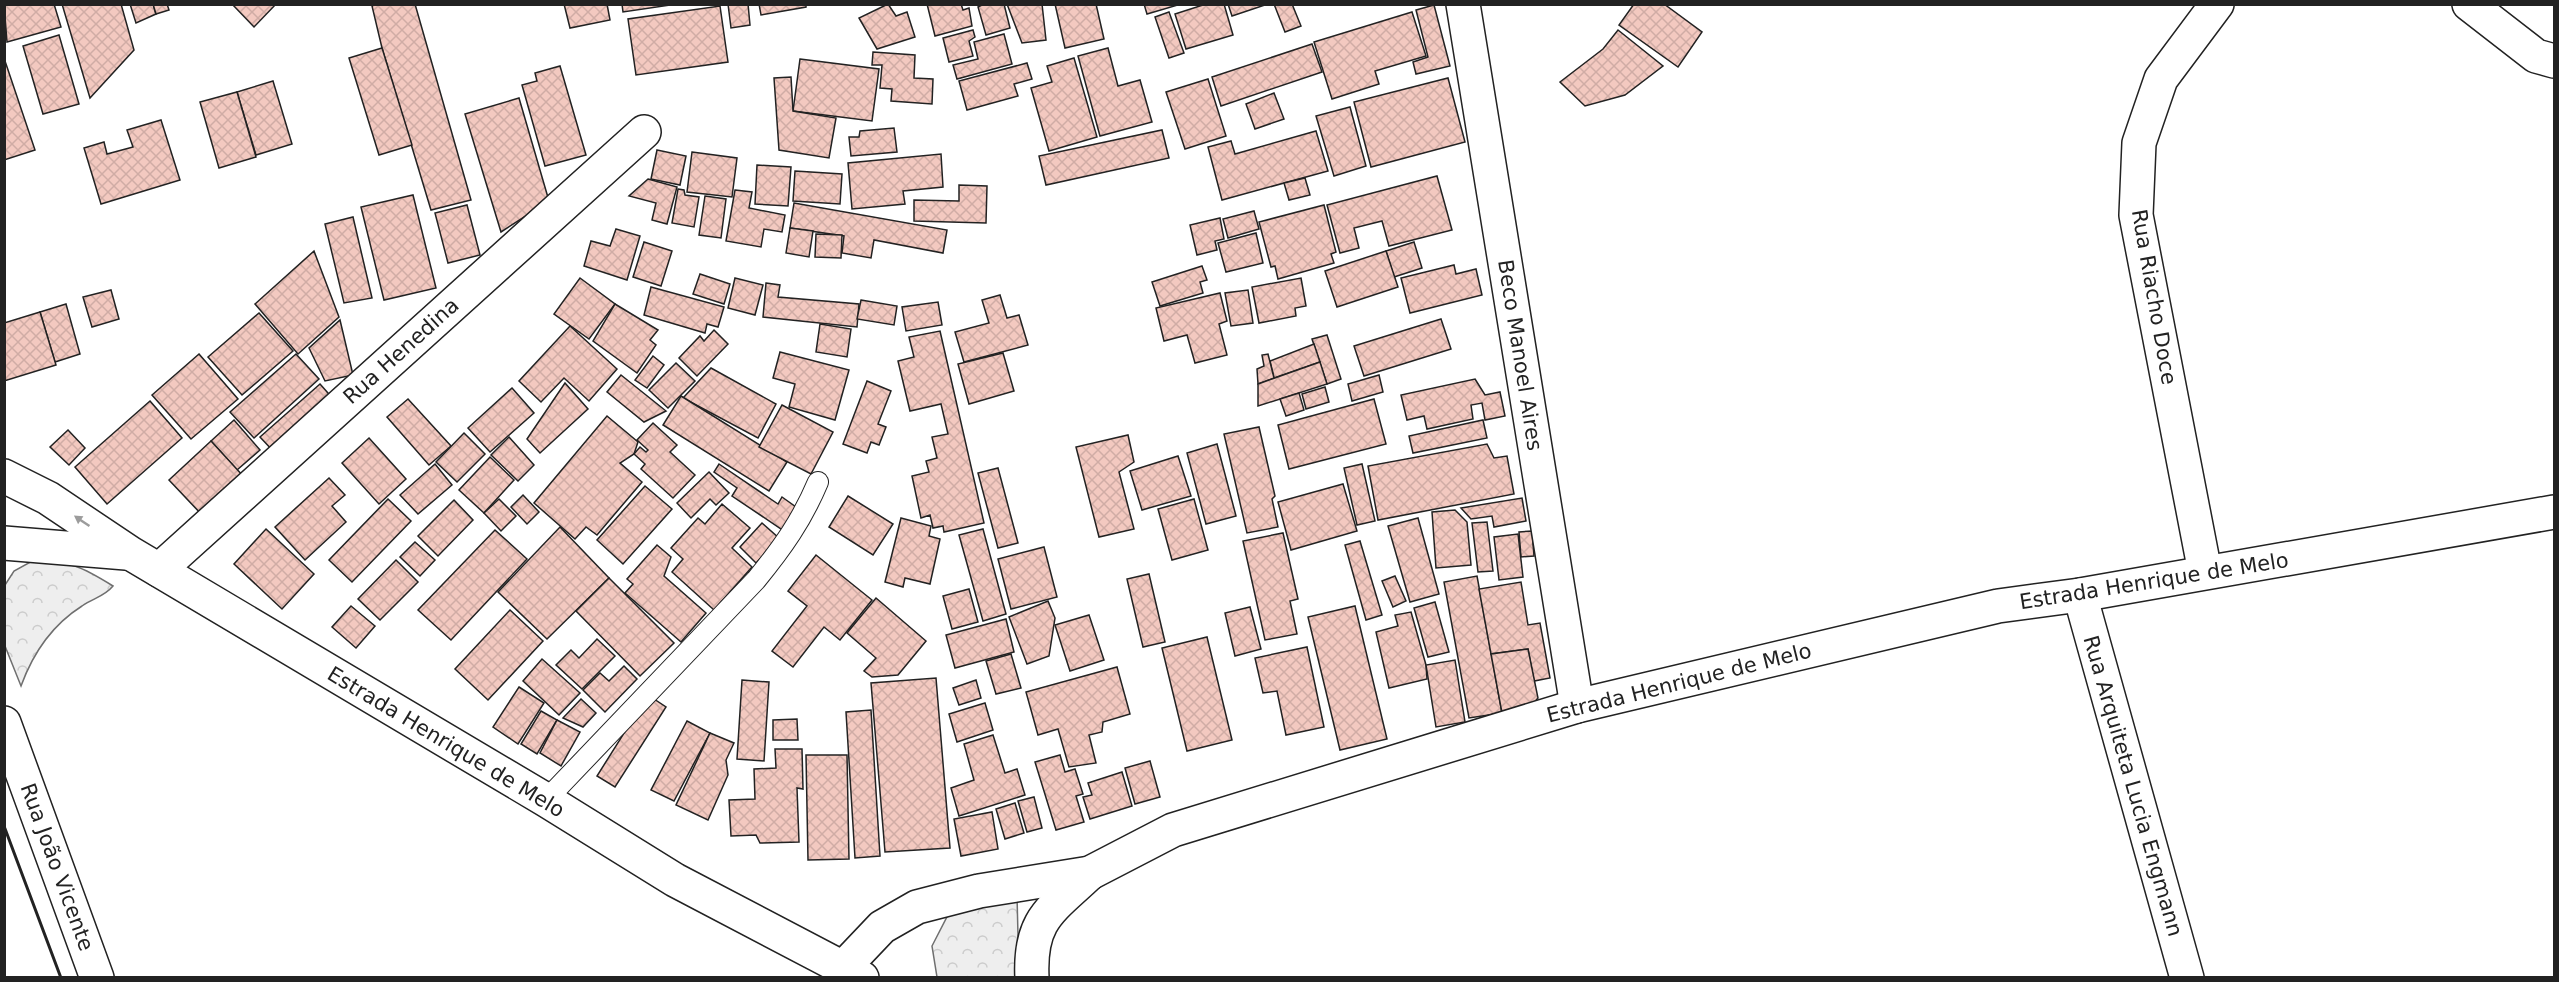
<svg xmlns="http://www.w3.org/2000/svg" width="2559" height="982" font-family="'DejaVu Sans',sans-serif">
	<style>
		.forest { fill: url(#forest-crowns); stroke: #6f6f6f; stroke-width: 1.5 }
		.building { fill: url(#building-cross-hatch); stroke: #222; stroke-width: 1.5 }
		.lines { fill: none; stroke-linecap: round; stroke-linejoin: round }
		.lane-casing { stroke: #222; stroke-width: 22 }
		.street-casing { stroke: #222; stroke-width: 36 }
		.secondary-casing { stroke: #222; stroke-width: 36 }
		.primary-casing { stroke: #222; stroke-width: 36 }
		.lane { stroke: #fff; stroke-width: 20 }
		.street { stroke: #fff; stroke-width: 33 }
		.secondary { stroke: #fff; stroke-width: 33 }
		.primary { stroke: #fff; stroke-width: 33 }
		.wall { stroke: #222; stroke-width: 3 }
		.oneway { fill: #9c9c9c }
		.labels { text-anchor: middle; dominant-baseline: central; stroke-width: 4.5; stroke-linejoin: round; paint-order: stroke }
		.street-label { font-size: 21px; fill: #222; stroke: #fff }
	</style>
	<defs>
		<pattern id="forest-crowns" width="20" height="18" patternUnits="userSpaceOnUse" patternTransform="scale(1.5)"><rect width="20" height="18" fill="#eee"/><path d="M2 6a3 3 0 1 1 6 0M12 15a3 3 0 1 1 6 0" fill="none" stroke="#ccc"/></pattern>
		<pattern id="building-cross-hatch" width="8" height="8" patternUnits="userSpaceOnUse" patternTransform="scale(1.5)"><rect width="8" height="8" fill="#f3c9c0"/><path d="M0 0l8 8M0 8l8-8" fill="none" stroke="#d0aca5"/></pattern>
	</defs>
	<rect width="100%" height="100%" fill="#fff"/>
	<g class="forest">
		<path d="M34,560C71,562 81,566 113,586C104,597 93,598 82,606C52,625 33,653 21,686L5,646V585L14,571Z"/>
		<polygon points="1017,895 1019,977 937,977 932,946 949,913"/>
	</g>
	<g class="building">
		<polygon points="4,4 54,4 61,27 7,42"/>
		<polygon points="62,4 121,4 134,50 90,98"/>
		<polygon points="130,4 153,4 156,14 136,23"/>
		<polygon points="153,4 167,4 169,10 156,14"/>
		<polygon points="232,4 276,4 254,27"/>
		<polygon points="376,4 415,4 471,200 431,210 382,48 372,6"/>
		<polygon points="564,4 607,4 610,20 570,28"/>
		<polygon points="622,4 677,4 623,12"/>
		<polygon points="728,4 748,4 750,25 731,28"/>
		<polygon points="759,4 806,4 806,7 761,15"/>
		<polygon points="888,4 896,16 907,12 915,37 877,49 859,18"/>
		<polygon points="927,4 961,4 963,10 969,8 972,26 935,36"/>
		<polygon points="984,4 1004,4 1010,28 986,35 978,7"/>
		<polygon points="1007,4 1042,4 1046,40 1022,43"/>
		<polygon points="1055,4 1096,4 1104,39 1065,48"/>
		<polygon points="1144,4 1177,4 1178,5 1147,14"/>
		<polygon points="1206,4 1224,4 1233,35 1186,49 1175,14"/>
		<polygon points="1228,4 1265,4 1265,5 1232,16"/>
		<polygon points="1274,4 1292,4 1301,26 1285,32"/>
		<polygon points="1634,4 1664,4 1702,32 1678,67 1619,25"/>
		<polygon points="1434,5 1450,66 1416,74 1413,62 1428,57 1416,10"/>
		<polygon points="720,6 728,62 636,75 628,19"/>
		<polygon points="1169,12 1184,53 1169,58 1155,17"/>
		<polygon points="1412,12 1426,56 1375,71 1379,84 1332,99 1314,42"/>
		<polygon points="973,30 975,37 969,41 973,56 949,62 943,38"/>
		<polygon points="1618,30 1663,66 1625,95 1585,106 1560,82 1603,49"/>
		<polygon points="1004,34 1012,64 957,79 953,65 978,59 974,42"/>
		<polygon points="59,35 79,104 43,114 23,46"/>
		<polygon points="1312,44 1322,72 1221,106 1212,77"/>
		<polygon points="382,48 412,145 379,155 349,58"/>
		<polygon points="1108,48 1118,86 1140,80 1152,122 1100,136 1078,56"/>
		<polygon points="873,52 915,55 914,78 933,79 932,104 891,101 892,89 880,88 882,65 872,65"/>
		<polygon points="4,58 35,150 4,160"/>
		<polygon points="1074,58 1097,137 1049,151 1031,88 1052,82 1047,66"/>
		<polygon points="800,59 879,69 872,121 793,111"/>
		<polygon points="1027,63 1032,79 1014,84 1018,96 967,110 959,81"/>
		<polygon points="560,66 586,155 545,166 522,85 537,81 535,73"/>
		<polygon points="791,77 793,111 836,118 829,158 779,150 774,78"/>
		<polygon points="1448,78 1465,142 1371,167 1354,102"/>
		<polygon points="1208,79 1226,136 1185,149 1166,92"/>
		<polygon points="273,81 292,144 256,155 237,92"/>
		<polygon points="237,92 256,157 219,168 200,102"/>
		<polygon points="1274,93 1284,119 1255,129 1246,104"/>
		<polygon points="519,98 549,201 501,232 465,114"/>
		<polygon points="1350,107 1366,166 1334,176 1316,116"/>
		<polygon points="161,120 180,180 101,204 84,148 104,142 107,154 133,147 127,130"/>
		<polygon points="894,128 897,152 851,156 849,137 859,137 860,131"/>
		<polygon points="1162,130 1169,158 1046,185 1039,156"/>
		<polygon points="1316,131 1328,171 1222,200 1208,147 1231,141 1235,154"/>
		<polygon points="657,150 686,156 680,185 651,179"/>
		<polygon points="692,152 737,158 732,197 687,192"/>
		<polygon points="941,154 943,187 903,191 905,204 852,209 848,163"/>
		<polygon points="757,165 791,167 788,206 755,204"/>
		<polygon points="795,171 842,174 840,204 793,201"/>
		<polygon points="1437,176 1452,230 1389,246 1382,221 1354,228 1359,248 1340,253 1327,205"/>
		<polygon points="1305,178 1310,195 1289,200 1284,183"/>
		<polygon points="648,179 677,187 667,224 652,220 656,203 629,196"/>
		<polygon points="959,185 987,186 986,223 914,221 914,200 959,201"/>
		<polygon points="678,189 684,190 685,195 699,197 694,227 672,223"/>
		<polygon points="735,190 752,192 749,208 785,215 782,232 764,229 761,247 726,241"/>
		<polygon points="413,195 436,288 384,300 361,207"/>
		<polygon points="705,196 726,199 721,238 699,235"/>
		<polygon points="794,203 947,230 943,253 874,240 871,258 842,253 844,236 790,228"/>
		<polygon points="467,205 480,255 448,263 435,213"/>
		<polygon points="1324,205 1336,252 1331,254 1334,263 1278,279 1275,266 1271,267 1259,222"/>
		<polygon points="1254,211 1259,229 1228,238 1223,219"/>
		<polygon points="353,217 372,298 344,303 325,224"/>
		<polygon points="1220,218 1224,239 1215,241 1217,250 1197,255 1190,225"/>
		<polygon points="790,228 813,231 809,257 786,253"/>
		<polygon points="616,229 640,236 627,280 584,266 591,241 610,246"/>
		<polygon points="1256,233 1263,263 1226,272 1218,243"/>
		<polygon points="816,234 842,235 841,258 815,257"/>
		<polygon points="644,242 672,251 661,286 633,277"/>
		<polygon points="1414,242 1422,268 1394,277 1386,251"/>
		<polygon points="314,251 339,317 298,354 255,304"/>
		<polygon points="1386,251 1398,287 1337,307 1325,271"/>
		<polygon points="1454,265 1456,274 1476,269 1482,295 1410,313 1401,278"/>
		<polygon points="1202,266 1207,280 1200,282 1203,293 1160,306 1152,282"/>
		<polygon points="700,274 730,284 724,304 693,294"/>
		<polygon points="580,278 615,304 589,339 554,314"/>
		<polygon points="735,278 763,285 755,315 728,308"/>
		<polygon points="1301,278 1306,306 1295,308 1296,316 1259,323 1252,287"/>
		<polygon points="766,283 780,285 778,297 859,304 857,327 763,317"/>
		<polygon points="651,287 724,307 718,327 707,324 705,333 644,315"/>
		<polygon points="111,290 119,319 92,327 83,297"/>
		<polygon points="1248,290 1253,323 1231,326 1225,293"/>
		<polygon points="1220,293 1227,321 1219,324 1227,355 1195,363 1187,335 1164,341 1156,308"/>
		<polygon points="1000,295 1007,318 1019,315 1028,345 964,362 955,332 989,323 982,300"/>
		<polygon points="861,300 897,306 894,325 857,319"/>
		<polygon points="938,302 942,325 906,331 902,307"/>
		<polygon points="66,304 80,354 55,362 40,312"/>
		<polygon points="615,304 658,330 650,340 656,345 637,373 593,341"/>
		<polygon points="40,312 56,365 4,381 4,323"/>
		<polygon points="259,313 293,351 242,395 208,357"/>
		<polygon points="1441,319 1451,349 1364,376 1354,346"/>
		<polygon points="340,320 353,375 325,381 309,348"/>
		<polygon points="820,324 851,329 847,357 816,352"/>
		<polygon points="570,326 617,369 589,401 564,378 541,402 519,381"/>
		<polygon points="714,330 728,344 697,376 679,358 700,336 704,341"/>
		<polygon points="940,331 984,523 944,532 943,526 933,528 930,515 921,518 912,476 929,472 926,461 937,458 932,437 948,434 941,404 910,411 898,361 914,357 909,337"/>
		<polygon points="1327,335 1341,379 1327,384 1312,339"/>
		<polygon points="1314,344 1320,362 1274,378 1270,361"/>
		<polygon points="780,352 849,370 835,420 789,407 795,384 773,378"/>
		<polygon points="1003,353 1014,391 969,404 958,364"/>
		<polygon points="199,354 238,399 191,439 152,395"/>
		<polygon points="296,354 319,379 254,438 230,412"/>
		<polygon points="1268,354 1274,378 1258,384 1257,369 1264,366 1262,355"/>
		<polygon points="653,356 664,365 647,388 635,380"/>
		<polygon points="1320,362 1327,384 1258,406 1258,384"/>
		<polygon points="676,363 695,381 668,408 649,390"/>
		<polygon points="711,368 776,404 758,438 683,398"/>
		<polygon points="621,375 666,411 644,422 607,392"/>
		<polygon points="1379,375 1383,392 1352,401 1348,384"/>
		<polygon points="1475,379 1485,395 1500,392 1505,416 1485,420 1482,403 1471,405 1473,419 1427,429 1424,416 1407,420 1401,395"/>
		<polygon points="867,381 891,391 878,424 886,427 879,445 871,442 867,453 843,444"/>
		<polygon points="565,383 588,409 540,453 527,439"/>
		<polygon points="320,384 335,401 275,453 260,437"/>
		<polygon points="1325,387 1329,402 1306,409 1302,394"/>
		<polygon points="512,388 534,413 490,452 468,428"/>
		<polygon points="1299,393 1304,410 1286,416 1280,399"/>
		<polygon points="681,396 787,462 769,491 663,425"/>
		<polygon points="408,399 451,446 429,465 387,417"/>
		<polygon points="1374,399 1386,444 1289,469 1278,425"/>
		<polygon points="150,401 182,438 107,504 75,467"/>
		<polygon points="782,405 833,432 811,474 759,447"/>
		<polygon points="607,416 638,442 634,454 620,463 642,482 597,535 586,527 575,539 534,503"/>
		<polygon points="234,420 260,450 237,470 211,441"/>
		<polygon points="1483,420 1487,438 1413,453 1409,436"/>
		<polygon points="653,423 677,445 670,452 695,475 673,498 641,469 645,464 634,454 640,447 646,452 648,450 637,440"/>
		<polygon points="1259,427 1275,496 1272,499 1278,527 1247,533 1224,434"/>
		<polygon points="68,430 85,448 69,465 50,447"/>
		<polygon points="464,433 485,454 457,482 436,462"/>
		<polygon points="1128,435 1134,462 1119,472 1134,529 1099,537 1076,447"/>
		<polygon points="509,437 534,465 518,481 491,455"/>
		<polygon points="369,438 406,479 379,504 342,463"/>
		<polygon points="211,441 244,477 203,516 169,480"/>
		<polygon points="1217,444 1236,516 1206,524 1187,453"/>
		<polygon points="1487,444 1494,458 1507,456 1514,494 1378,520 1368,466"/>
		<polygon points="1178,456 1191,496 1142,510 1130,471"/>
		<polygon points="490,457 514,480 484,513 459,490"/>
		<polygon points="435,464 452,485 418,514 400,495"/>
		<polygon points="719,464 778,504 782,497 796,507 787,533 732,496 737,488 714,472"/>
		<polygon points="1362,464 1375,521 1357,525 1344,468"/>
		<polygon points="998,468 1018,543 998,548 978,473"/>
		<polygon points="709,472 729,493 716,505 710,499 691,518 677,503"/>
		<polygon points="329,478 345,495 332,506 346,522 305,560 275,527"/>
		<polygon points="1343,484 1357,531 1291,550 1278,502"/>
		<polygon points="645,486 672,509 623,564 597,540"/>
		<polygon points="523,495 539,512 527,524 511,507"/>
		<polygon points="848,496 893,524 873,555 829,527"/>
		<polygon points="1522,498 1526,521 1494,527 1492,516 1471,519 1461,508"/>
		<polygon points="388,499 411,521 352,582 329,560"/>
		<polygon points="499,499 516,516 501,531 484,513"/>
		<polygon points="1194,499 1208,550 1172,560 1158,509"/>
		<polygon points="454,500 473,520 438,556 418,536"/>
		<polygon points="722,504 750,528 732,548 752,567 714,610 672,572 683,559 671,548 698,518 705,524"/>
		<polygon points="1455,510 1467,522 1471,565 1436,568 1432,512"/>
		<polygon points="901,518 931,526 929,536 940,539 930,584 905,578 903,587 885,582"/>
		<polygon points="1418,518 1439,594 1410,602 1388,526"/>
		<polygon points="1487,522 1493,571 1478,572 1472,523"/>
		<polygon points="762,523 779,538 756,563 740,547"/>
		<polygon points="560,527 609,578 547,639 498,592"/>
		<polygon points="266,529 314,574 282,609 234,564"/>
		<polygon points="983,529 1006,614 983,621 959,535"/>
		<polygon points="495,530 527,559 451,640 418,610"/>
		<polygon points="1532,531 1534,556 1521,557 1519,532"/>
		<polygon points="1283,533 1298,599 1290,601 1297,634 1265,640 1243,541"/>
		<polygon points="1518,534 1523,577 1499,580 1494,537"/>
		<polygon points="1360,541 1382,615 1366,620 1345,545"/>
		<polygon points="415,542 435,560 420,576 400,557"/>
		<polygon points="657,545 671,557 664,576 706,613 681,642 625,593 633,584 627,579"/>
		<polygon points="1044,547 1057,597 1011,609 998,559"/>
		<polygon points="816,555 872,600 840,640 824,627 793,667 772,651 807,606 788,591"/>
		<polygon points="396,560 418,582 380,620 358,599"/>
		<polygon points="1149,574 1165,642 1143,647 1127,579"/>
		<polygon points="1395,576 1406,601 1393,607 1382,581"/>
		<polygon points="1477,576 1502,713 1469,718 1444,582"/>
		<polygon points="609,578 674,643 640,676 576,611"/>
		<polygon points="1521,582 1528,625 1540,623 1550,678 1534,681 1528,649 1491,654 1479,589"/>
		<polygon points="969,589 978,622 952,629 943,596"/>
		<polygon points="876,598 926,641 898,675 872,677 864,671 876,658 847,633"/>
		<polygon points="1048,601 1055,618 1049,656 1027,664 1009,617"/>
		<polygon points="1435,602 1449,652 1428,657 1414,608"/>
		<polygon points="351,606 375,626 356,648 332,627"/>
		<polygon points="1355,606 1387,739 1340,750 1308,617"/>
		<polygon points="1250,607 1261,649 1235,656 1225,613"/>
		<polygon points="510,610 543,641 488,700 455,669"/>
		<polygon points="1411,612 1426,665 1427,679 1389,688 1376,632 1398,626 1395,615"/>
		<polygon points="1089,615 1104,660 1070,671 1055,625"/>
		<polygon points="1006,619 1014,652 955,668 946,635"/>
		<polygon points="1207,637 1232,740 1187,751 1162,648"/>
		<polygon points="597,639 615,656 582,689 556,665 571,650 579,658"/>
		<polygon points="1307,647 1324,727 1286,735 1277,691 1263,693 1255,658"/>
		<polygon points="1528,649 1538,698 1531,706 1502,713 1491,654"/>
		<polygon points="1011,654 1021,688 996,694 986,661"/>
		<polygon points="542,659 580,693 559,715 523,681"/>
		<polygon points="1455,660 1465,722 1436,727 1426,665"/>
		<polygon points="624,666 637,679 605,712 583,690 600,673 609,681"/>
		<polygon points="1117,667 1130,714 1103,722 1102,732 1089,735 1096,763 1069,767 1058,729 1038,735 1026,692"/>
		<polygon points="936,678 950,848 885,852 871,683"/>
		<polygon points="742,680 769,682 764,761 737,759"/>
		<polygon points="976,680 981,698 959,705 953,688"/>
		<polygon points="519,687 544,703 518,744 493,727"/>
		<polygon points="648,695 666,707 615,787 597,776"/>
		<polygon points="581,699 596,713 583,727 563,718"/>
		<polygon points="985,703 993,730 957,742 949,714"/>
		<polygon points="871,710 880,856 855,858 846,712"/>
		<polygon points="541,711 557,720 537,754 521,744"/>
		<polygon points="797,719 798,740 773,740 773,720"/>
		<polygon points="557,720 580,732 561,766 540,753"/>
		<polygon points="687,721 710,733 674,801 651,790"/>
		<polygon points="710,733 734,743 726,760 728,775 708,820 676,805"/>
		<polygon points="993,735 1005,773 1017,769 1025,795 959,816 951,788 974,780 964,744"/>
		<polygon points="775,749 802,749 803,789 797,788 799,842 760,843 756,835 731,836 729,800 755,799 754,769 776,768"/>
		<polygon points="806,755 847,755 849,859 808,860"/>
		<polygon points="1060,755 1065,772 1075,769 1083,794 1076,796 1084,822 1056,830 1035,762"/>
		<polygon points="1150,761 1160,797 1135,804 1125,768"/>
		<polygon points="1122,772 1132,806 1090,819 1083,797 1092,795 1088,783"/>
		<polygon points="1034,797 1042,828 1027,832 1018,801"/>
		<polygon points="1015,803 1024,833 1005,839 996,809"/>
		<polygon points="992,812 998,849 961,856 954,819"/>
	</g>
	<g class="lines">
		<g class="lane-casing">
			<path id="lane" d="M546,800L756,580C783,547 802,520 818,482"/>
		</g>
		<g class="street-casing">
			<g id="street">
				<polyline points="1463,4 1577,706"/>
				<polyline points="2469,4 2536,56 2554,61"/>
				<polyline points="159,570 644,132"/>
				<polyline points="2205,572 2136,215 2139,143 2161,79 2217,4"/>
				<polyline points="2080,595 2187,978"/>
			</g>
		</g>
		<g class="secondary-casing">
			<g id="secondary">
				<polyline points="4,476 48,498 130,553 546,800 675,880 862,978"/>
				<polyline points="4,543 126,553"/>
				<polyline points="844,967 882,927 917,907 979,891 1090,873 1173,830 1577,706 1998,606 2080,595 2554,512"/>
				<path d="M1032,978C1029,919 1051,910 1090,873"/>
			</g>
		</g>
		<g class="primary-casing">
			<polyline id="primary" points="4,723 97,978"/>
		</g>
		<use href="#lane" class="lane"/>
		<use href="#street" class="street"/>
		<use href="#secondary" class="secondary"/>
		<use href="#primary" class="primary"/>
		<polyline class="wall" points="4,826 61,978"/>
	</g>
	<defs><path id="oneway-solid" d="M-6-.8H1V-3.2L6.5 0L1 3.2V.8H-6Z" transform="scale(1.5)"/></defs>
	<use class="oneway" href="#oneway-solid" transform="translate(82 521) rotate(-146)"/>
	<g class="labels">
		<g class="street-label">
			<text transform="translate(2154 297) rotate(80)">Rua Riacho Doce</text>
			<text transform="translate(401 351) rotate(-42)">Rua Henedina</text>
			<text transform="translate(1520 355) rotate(81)">Beco Manoel Aires</text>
			<text transform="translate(2154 581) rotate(-9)">Estrada Henrique de Melo</text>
			<text transform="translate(1679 683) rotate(-14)">Estrada Henrique de Melo</text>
			<text transform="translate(446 742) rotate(31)">Estrada Henrique de Melo</text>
			<text transform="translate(2133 786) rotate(74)">Rua Arquiteta Lucia Engmann</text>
			<text transform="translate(57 867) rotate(70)">Rua João Vicente</text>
		</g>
	</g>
	<rect width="2559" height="982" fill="none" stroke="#222222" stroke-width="12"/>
</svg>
